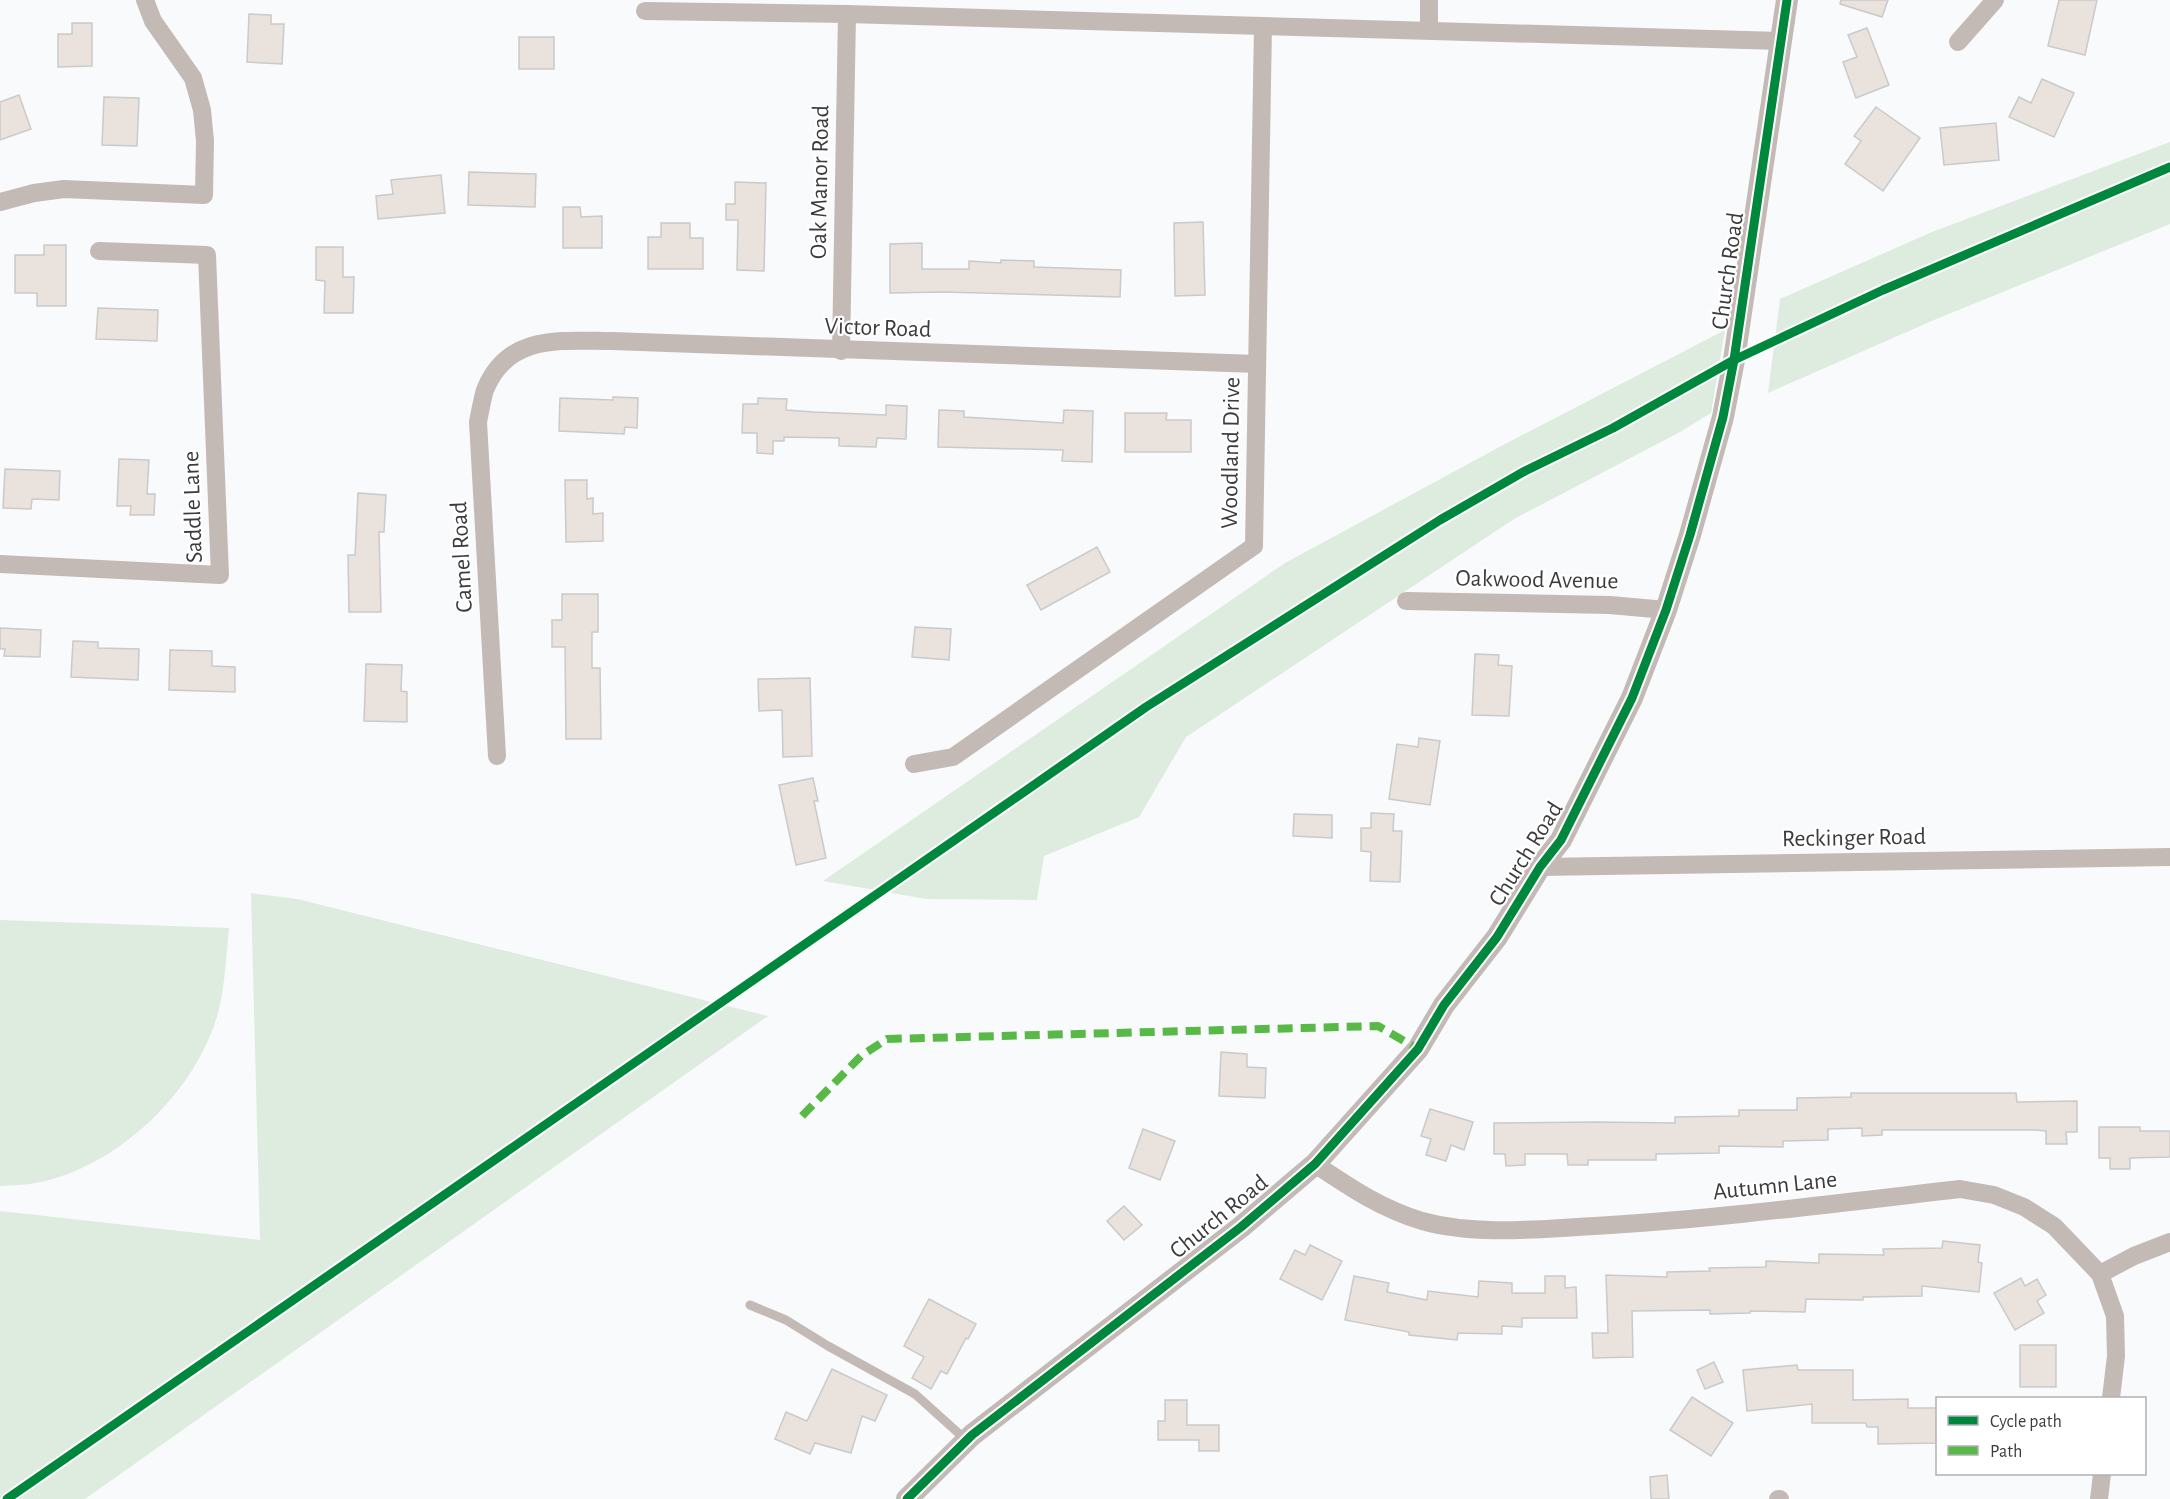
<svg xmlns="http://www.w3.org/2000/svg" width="2170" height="1499" font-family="'Alegreya Sans',sans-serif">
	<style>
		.green { fill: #ddecde }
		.building { fill: #e9e2dd; stroke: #cacaca; stroke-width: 1.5 }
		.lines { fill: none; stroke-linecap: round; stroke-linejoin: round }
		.service { stroke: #c3b9b5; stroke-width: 9 }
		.minor { stroke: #c3b9b5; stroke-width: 18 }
		.tertiary { stroke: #c3b9b5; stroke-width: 22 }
		.quiet { stroke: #58b947; stroke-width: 8; stroke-dasharray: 15 8; stroke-linecap: butt }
		.cycleway-casing { stroke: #fff; stroke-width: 13 }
		.cycleway { stroke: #00873e; stroke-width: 9 }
		.labels { text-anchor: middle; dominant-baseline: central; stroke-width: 4.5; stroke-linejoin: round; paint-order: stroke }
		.street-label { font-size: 24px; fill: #3c3c3e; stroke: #fff }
	</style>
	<rect width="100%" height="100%" fill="#f9fafc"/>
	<g class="green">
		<polygon points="2170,142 2170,224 1934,320 1768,393 1780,299 1932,232"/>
		<polygon points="1725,330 1711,413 1680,432 1514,519 1186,737 1139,817 1044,856 1037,900 926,899 823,881 1285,563 1505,444"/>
		<polygon points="251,893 297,899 768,1016 85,1499 0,1499 0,1211 260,1240"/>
		<path d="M0,920L229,928C226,956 225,986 218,1013C196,1092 117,1168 36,1183C25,1185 12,1185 0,1186Z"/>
	</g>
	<g class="building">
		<polygon points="1841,0 1888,0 1882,17 1840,4"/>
		<polygon points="2059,0 2097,0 2085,55 2048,46"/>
		<polygon points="249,14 271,15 271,24 284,24 282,64 247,62"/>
		<polygon points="72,23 92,23 92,66 58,67 58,34 72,34"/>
		<polygon points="1867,28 1889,85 1856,98 1843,62 1857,57 1848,35"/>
		<rect x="519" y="37" width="35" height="32"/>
		<polygon points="2042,79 2074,93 2054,137 2009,117 2019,97 2031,103"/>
		<polygon points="19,95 31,129 0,140 0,102"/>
		<polygon points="104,97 139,98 137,146 102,145"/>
		<polygon points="1876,107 1920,138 1883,191 1845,164 1861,141 1854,136"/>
		<polygon points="1996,123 1999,160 1944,165 1940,128"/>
		<polygon points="469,172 536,174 535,207 468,205"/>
		<polygon points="441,175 445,213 378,219 376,196 393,194 391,180"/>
		<polygon points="735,182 766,183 764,271 737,270 738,220 726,220 726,204 735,204"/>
		<polygon points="563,207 580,207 581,217 602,216 602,248 563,248"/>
		<polygon points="1203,222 1205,295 1175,296 1174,223"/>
		<polygon points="661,223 690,223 690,238 703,238 703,269 648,269 648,237 661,237"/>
		<polygon points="922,243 922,269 969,269 969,261 1001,263 1001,260 1034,261 1034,267 1121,270 1120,297 944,292 890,293 890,244"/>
		<polygon points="44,245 66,245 66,306 37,306 37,293 15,293 15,255 44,255"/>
		<polygon points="316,247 343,247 343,277 354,277 353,313 324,313 325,281 316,280"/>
		<polygon points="98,308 158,310 157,341 96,339"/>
		<polygon points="613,397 638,398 637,428 625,427 624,434 559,431 560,398 613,400"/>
		<polygon points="758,398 787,399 786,410 814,412 886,415 886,405 907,406 906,439 877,438 876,447 839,446 839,438 784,437 784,441 773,441 773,454 757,453 757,433 742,433 743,404 758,404"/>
		<polygon points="939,410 964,411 964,417 1063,423 1064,410 1093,411 1092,462 1062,461 1063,450 938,447"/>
		<polygon points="1125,413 1167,413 1166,420 1191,420 1191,452 1125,452"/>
		<polygon points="119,459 149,460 147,494 155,494 154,515 130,515 131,506 117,506"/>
		<polygon points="5,469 60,471 59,500 32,499 31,509 3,508"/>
		<polygon points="565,480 587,480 587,499 593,498 593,514 603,513 603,541 566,542"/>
		<polygon points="358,493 386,495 384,532 379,532 381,612 349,612 348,555 355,555"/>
		<polygon points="1097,547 1110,572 1041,610 1027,585"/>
		<polygon points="562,594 598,594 598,632 592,632 592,668 600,668 601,739 566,739 565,647 552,647 552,620 562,620"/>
		<polygon points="915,627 951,629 949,660 912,657"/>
		<polygon points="0,628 41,630 40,657 4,656 5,649 0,649"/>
		<polygon points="73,641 98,642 98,648 139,649 138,680 71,677"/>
		<polygon points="170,650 212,651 212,666 235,667 235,692 169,690"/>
		<polygon points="1475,654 1499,655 1498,665 1512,666 1509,716 1472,715"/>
		<polygon points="366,664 402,665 401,691 407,692 407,722 364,721"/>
		<polygon points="810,678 812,756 783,757 782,710 759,711 758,679"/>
		<polygon points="1419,738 1440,741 1430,805 1389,799 1397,744 1418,747"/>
		<polygon points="813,778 818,801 814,801 826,858 796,865 779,785"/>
		<polygon points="1371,813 1394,814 1393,831 1402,831 1400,882 1370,881 1371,852 1361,851 1361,828 1371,828"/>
		<polygon points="1294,814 1332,815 1332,838 1293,836"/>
		<polygon points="1221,1052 1247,1054 1247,1067 1266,1068 1265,1098 1219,1096"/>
		<polygon points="1851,1093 2016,1093 2017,1102 2077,1101 2077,1132 2066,1132 2067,1144 2046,1144 2046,1131 2035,1130 1882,1130 1882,1135 1862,1136 1862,1128 1828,1129 1828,1140 1783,1141 1783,1147 1719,1146 1719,1153 1656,1154 1656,1160 1588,1160 1588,1165 1568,1165 1567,1154 1525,1154 1525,1165 1506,1166 1505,1154 1494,1154 1494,1123 1597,1122 1675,1123 1675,1117 1739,1116 1739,1110 1797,1110 1797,1098 1851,1097"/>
		<polygon points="1430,1109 1473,1122 1464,1150 1451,1145 1446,1161 1426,1155 1431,1139 1421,1136"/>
		<polygon points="2099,1127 2140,1127 2140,1131 2170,1131 2170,1157 2130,1158 2130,1169 2110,1169 2110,1158 2099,1158"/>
		<polygon points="1143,1129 1175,1141 1160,1180 1129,1168"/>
		<polygon points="1124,1206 1142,1225 1124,1240 1107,1221"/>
		<polygon points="1943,1241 1980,1245 1978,1262 1982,1263 1979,1292 1922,1286 1922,1296 1863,1297 1863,1300 1806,1299 1805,1312 1750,1311 1750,1313 1710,1314 1710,1310 1632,1311 1633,1357 1593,1358 1592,1333 1608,1333 1606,1275 1667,1277 1667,1272 1710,1271 1709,1268 1766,1267 1766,1261 1819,1263 1819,1254 1884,1255 1883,1249 1942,1248"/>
		<polygon points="1310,1245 1342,1261 1322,1300 1280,1279 1295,1250 1305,1255"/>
		<polygon points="1354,1276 1389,1283 1387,1292 1427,1300 1428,1291 1478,1297 1479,1281 1512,1283 1512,1293 1545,1293 1545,1276 1565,1276 1565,1288 1576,1287 1577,1318 1522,1318 1522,1327 1502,1326 1502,1334 1458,1333 1457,1340 1409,1335 1409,1332 1345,1320"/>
		<polygon points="2021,1278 2025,1286 2037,1279 2046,1295 2037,1301 2044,1313 2015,1330 1994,1293"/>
		<polygon points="929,1299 976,1324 968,1339 966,1338 947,1374 941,1371 931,1389 912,1378 924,1357 904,1346"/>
		<rect x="2020" y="1345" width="36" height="42"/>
		<polygon points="1714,1362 1723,1382 1705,1389 1697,1370"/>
		<polygon points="1797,1365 1798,1370 1853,1370 1853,1400 1908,1399 1908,1408 1938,1408 1938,1443 1878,1444 1878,1427 1867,1427 1866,1423 1812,1423 1812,1404 1747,1411 1743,1370"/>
		<polygon points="832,1369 887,1395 875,1421 862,1416 851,1453 815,1443 810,1454 775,1439 786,1412 807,1421"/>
		<polygon points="1692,1397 1733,1423 1711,1456 1670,1430"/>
		<polygon points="1165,1400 1187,1400 1187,1425 1219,1425 1219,1451 1199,1451 1199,1440 1158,1440 1158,1421 1165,1421"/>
		<polygon points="1667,1475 1669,1499 1651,1499 1650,1477"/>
	</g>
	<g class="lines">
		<polyline class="service" points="750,1305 786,1320 828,1346 915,1394 965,1439"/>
		<g class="minor">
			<polyline points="645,11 847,14 1780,41"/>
			<polyline points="1429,30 1429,0"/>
			<polyline points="1958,42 1995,0"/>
			<polyline points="0,202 34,193 64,189 204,195 205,141 202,110 193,78 153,21 145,0"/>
			<polyline points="841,351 847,14"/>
			<polyline points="0,564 220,575 207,255 99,251"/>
			<polyline points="1406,601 1610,605 1666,610"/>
			<path d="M497,756L478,422C480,412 482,400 485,390C508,333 561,341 612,341L1257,364"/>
			<polyline points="914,764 953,757 1254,546 1263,26"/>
			<polyline points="1540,867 2170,857"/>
			<path d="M1315,1164C1351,1188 1380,1208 1422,1221C1476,1236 1539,1229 1594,1226C1717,1219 1838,1203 1960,1189L1994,1195L2024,1207L2054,1226L2100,1274L2115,1316L2116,1356L2111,1398"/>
			<polyline points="2100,1274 2134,1256 2170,1242"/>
			<polyline points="1778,1499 1780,1499"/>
			<polyline points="2099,1499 2102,1474"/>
		</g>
		<polyline class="tertiary" points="907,1499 972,1435 1241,1227 1315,1164 1418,1049 1444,1005 1497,937 1540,867 1561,840 1632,698 1666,610 1690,535 1723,417 1734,360 1787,0"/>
		<polyline class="quiet" points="802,1116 861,1056 887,1039 1378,1026 1418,1049"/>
		<g class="cycleway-casing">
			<g id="cycleway">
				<polyline points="7,1499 1146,707 1440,520 1525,471 1613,428 1734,360 1883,290 2170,167"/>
				<polyline points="907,1499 972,1435 1241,1227 1315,1164 1418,1049 1444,1005 1497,937 1540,867 1561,840 1632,698 1666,610 1690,535 1723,417 1734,360 1787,0"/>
			</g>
		</g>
		<use href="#cycleway" class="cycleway"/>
	</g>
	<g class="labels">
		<g class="street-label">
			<text transform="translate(820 182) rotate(-89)">Oak Manor Road</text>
			<text transform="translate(1728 271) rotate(-82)">Church Road</text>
			<text transform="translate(878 328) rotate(2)">Victor Road</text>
			<text transform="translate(1231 453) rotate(-89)">Woodland Drive</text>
			<text transform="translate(193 507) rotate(-92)">Saddle Lane</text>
			<text transform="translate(462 557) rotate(-93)">Camel Road</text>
			<text transform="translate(1537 580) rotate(1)">Oakwood Avenue</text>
			<text transform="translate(1854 838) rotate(-1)">Reckinger Road</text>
			<text transform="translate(1526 854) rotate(-58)">Church Road</text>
			<text transform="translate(1775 1186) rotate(-6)">Autumn Lane</text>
			<text transform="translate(1219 1217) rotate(-39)">Church Road</text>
		</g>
	</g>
	<rect x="1936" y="1397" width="210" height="78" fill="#ffffff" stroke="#b1b1b2" stroke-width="1.5"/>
	<rect x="1948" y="1416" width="30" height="9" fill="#00873e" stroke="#b1b1b2" stroke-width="1.5"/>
	<text x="1990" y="1427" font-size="18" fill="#3c3c3e">Cycle path</text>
	<rect x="1948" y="1446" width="30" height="9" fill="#58b947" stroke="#b1b1b2" stroke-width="1.5"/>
	<text x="1990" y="1457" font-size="18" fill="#3c3c3e">Path</text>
</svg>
